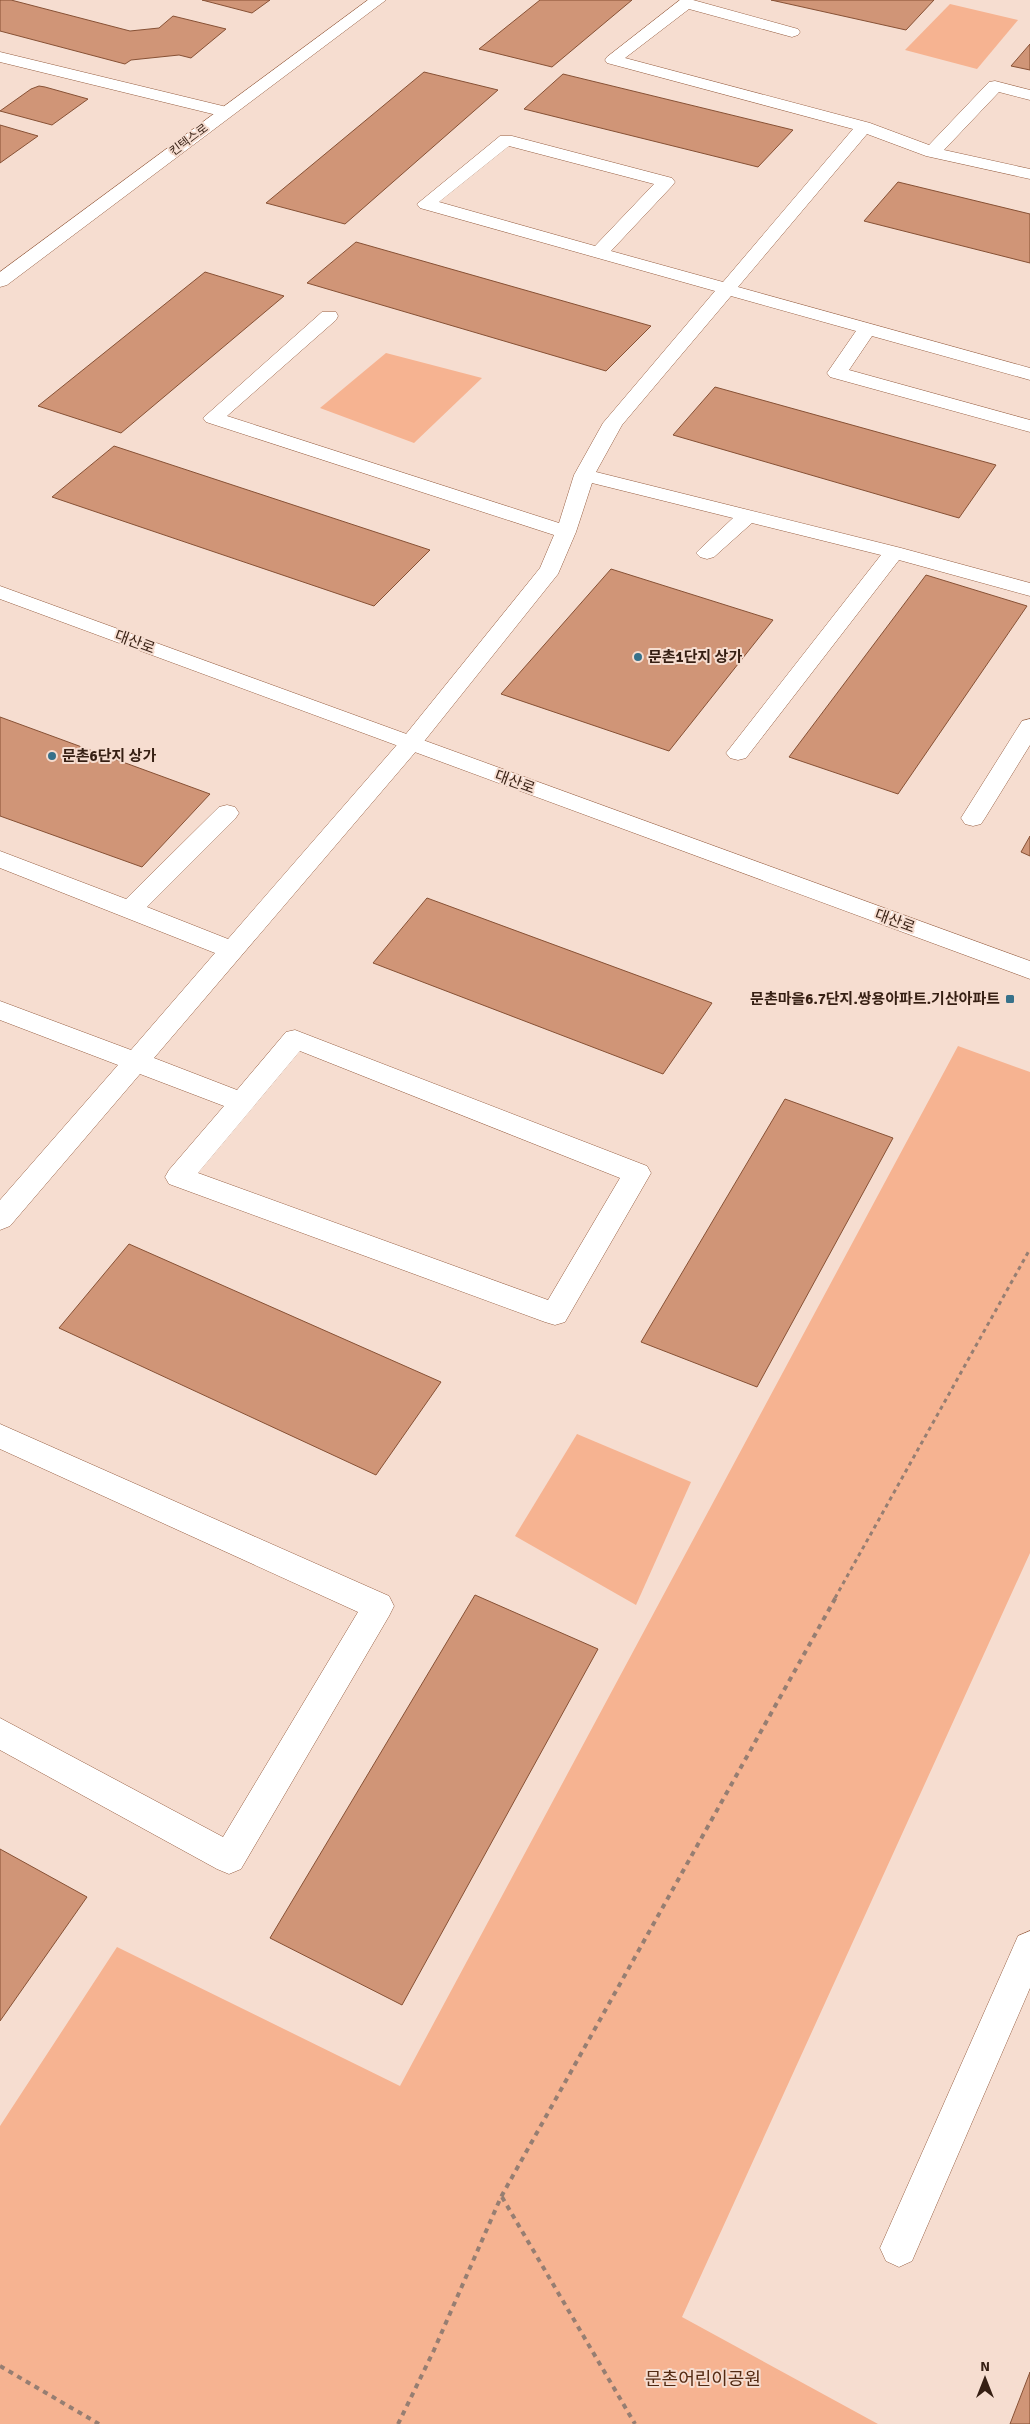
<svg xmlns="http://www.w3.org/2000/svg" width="1030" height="2424" font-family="Signika,'Noto Sans KR',sans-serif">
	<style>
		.green { fill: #f6b391 }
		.building { fill: #d09577; stroke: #875135 }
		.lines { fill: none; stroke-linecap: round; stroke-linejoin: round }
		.service-casing { stroke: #965f43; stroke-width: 1 }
		.minor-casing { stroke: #965f43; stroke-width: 1 }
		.secondary-casing { stroke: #965f43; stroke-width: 1 }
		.path-far1 { stroke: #967e72; stroke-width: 3; stroke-dasharray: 4 4; stroke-linecap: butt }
		.path { stroke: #967e72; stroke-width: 4; stroke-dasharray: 5 5; stroke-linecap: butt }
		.service { fill: #fff; fill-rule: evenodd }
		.minor { fill: #fff; fill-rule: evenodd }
		.secondary { fill: #fff; fill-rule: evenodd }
		.poi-dot { fill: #37718a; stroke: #f6ddd0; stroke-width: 2 }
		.labels { text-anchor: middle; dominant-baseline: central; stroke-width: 4; stroke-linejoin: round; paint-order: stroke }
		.far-street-label { font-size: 12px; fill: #361f13; stroke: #f6ddd0 }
		.street-label { font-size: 15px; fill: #361f13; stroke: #f6ddd0 }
		.poi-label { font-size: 15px; font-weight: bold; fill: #361f13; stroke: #f6ddd0; text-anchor: start }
		.near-park-label { font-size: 18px; fill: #532a12; stroke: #f6ddd0 }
	</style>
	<rect width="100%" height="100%" fill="#f6ddd0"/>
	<g class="green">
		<polygon points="950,4 1018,20 977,69 905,50"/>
		<polygon points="386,353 482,378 414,443 320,408"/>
		<polygon points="958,1046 1030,1072 1030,1553 682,2317 878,2424 0,2424 0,2126 117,1947 400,2086"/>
		<polygon points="577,1434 691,1482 636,1605 515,1536"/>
	</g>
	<g class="building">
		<polygon points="0,0 11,0 130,31 159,28 173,16 226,29 191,58 179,55 131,60 125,64 0,31"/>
		<polygon points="202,0 270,0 252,13"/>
		<polygon points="540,0 632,0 552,67 479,49"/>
		<polygon points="771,0 934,0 906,30"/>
		<polygon points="1030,44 1030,70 1011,66"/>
		<polygon points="424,72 498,90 345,224 266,203"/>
		<polygon points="563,74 793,130 758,167 524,109"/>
		<polygon points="39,86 45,87 88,99 52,125 0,111 31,89"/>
		<polygon points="0,125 38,136 0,163"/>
		<polygon points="898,182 1030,214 1030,263 864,221"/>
		<polygon points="356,242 651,326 606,371 307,283"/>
		<polygon points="205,272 284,296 121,433 38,406"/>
		<polygon points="715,387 996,465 959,518 673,435"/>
		<polygon points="114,446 430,550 374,606 52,497"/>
		<polygon points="611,569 773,620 669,751 501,694"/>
		<polygon points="926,575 1027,606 898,794 789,757"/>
		<polygon points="0,717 210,794 142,867 0,816"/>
		<polygon points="1030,836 1030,856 1021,852"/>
		<polygon points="427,898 712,1003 663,1074 373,963"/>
		<polygon points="785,1099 893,1138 757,1387 641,1342"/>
		<polygon points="129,1244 441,1382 376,1475 59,1328"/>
		<polygon points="475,1595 598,1649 402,2005 270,1938"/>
		<polygon points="0,1849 87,1897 0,2021"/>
		<polygon points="1030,2372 1030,2424 1010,2424"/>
	</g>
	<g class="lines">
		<g class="service-casing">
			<g id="service">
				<path d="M680,0H693L798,29L800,32L798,35L792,37L689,9L625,58L870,123L929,145L989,82L995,81L1030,90V100L999,92L944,150L1030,169V179L926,156L867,134L738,287L1030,368V380L872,336L849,370L1030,420V432L830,377L827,373L856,331L731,296L622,425L596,472L901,548L1030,583V596L899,560L746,758L738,760L730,758L726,753L730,748L881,555L752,523L714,557L707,559L700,557L696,553L700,549L733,518L592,483L576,532L558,574L418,749L154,1058L237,1090L286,1032L295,1030L647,1166L651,1173L565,1322L555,1325L545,1322L169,1184L165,1177L169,1170L224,1106L140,1074L10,1226L0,1230V1200L118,1065L0,1020V1001L131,1050L215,953L0,868V851L126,899L219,807L227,805L235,807L239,813L235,819L147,907L228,939L402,739L540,568L554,535L206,422L203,418L322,312H336L338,316L336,320L227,416L559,523L574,475L603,423L715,291L420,208L417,204L500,136H512L672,178L675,182L672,186L611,251L723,282L853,129L607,63L605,60L607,57ZM509,146L654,184L595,246L439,202ZM300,1051L620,1178L548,1300L198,1173Z"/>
				<polygon points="1030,719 1030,745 985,818 981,824 973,826 965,824 961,818 1022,721"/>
				<polygon points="0,1424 389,1596 394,1606 389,1616 241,1869 229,1874 217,1869 0,1750 0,1718 223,1837 358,1612 0,1449"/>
				<polygon points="1030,1931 1030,1988 912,2261 899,2267 886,2261 880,2248 1018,1936"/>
			</g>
		</g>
		<g class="minor-casing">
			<polygon id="minor" points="0,52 231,108 233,112 231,116 225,117 0,62"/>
		</g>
		<g class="secondary-casing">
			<g id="secondary">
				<polygon points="368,0 386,0 7,285 0,287 0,272"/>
				<polygon points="0,586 1030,961 1030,979 0,599"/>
			</g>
		</g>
		<polyline class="path-far1" points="835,1598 1030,1249"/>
		<g class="path">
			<polyline points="502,2197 635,2424"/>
			<polyline points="0,2366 99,2424"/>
			<polyline points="398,2424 434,2350 501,2197 836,1597"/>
		</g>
		<use href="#service" class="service"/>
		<use href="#minor" class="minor"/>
		<use href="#secondary" class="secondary"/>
	</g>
	<g class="poi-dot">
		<circle cx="638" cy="657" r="5"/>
		<circle cx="52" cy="756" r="5"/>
		<rect x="1005" y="994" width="10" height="10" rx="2.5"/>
	</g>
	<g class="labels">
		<g class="far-street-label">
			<text transform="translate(189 140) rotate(-37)">킨텍스로</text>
		</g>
		<g class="street-label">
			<text transform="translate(135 642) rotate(20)">대산로</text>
			<text transform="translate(515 782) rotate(20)">대산로</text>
			<text transform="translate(895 921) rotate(20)">대산로</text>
		</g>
		<g class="poi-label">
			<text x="648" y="657">문촌1단지 상가</text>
			<text x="62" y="756">문촌6단지 상가</text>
			<text x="1000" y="999" text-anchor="end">문촌마을6.7단지.쌍용아파트.기산아파트</text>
		</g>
		<g class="near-park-label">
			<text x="703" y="2379">문촌어린이공원</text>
		</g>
	</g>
	<g transform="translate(985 2379)" stroke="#f6ddd0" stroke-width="4" paint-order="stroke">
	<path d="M0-4L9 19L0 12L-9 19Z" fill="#361f13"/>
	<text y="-8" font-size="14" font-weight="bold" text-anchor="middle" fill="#361f13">N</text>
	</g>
</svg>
